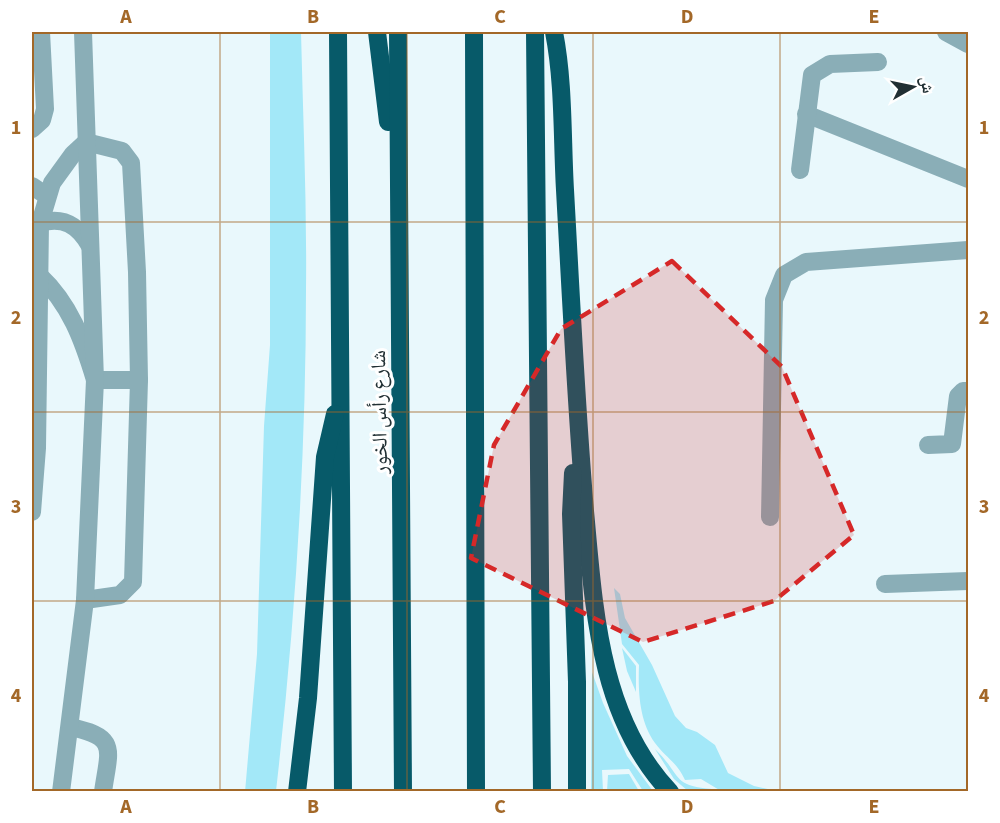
<svg xmlns="http://www.w3.org/2000/svg" width="1000" height="823" font-family="'Source Sans 3','Noto Naskh Arabic',sans-serif">
	<style>
		.green { fill: #a3e8f8 }
		.lines { fill: none; stroke-linecap: round; stroke-linejoin: round }
		.minor { stroke: #8aaeb7; stroke-width: 18 }
		.highway { stroke: #075a69; stroke-width: 18 }
		.marked { fill: #d62828; fill-opacity: 0.2; stroke: #d62828; stroke-width: 4.5; stroke-dasharray: 12 8; stroke-linejoin: round }
		.grid { fill: none; stroke: #a36828; stroke-width: 1.5; stroke-opacity: 0.55 }
		.labels { text-anchor: middle; dominant-baseline: central; stroke-width: 6; stroke-linejoin: round; paint-order: stroke }
		.street-label { font-size: 21px; fill: #202f33; stroke: #fff }
		.neatline { fill: none; stroke: #a36828; stroke-width: 2 }
		.grid-label { font-size: 20px; text-anchor: middle; font-weight: bold; fill: #a36828 }
	</style>
	<rect width="100%" height="100%" fill="#e9f8fc"/>
	<g class="green">
		<path d="M270,32H301C303,118 307,204 306,290C306,457 295,625 276,791L245,792L257,654L264,426L270,345Z"/>
		<path d="M614,588L620,594L625,618L652,665L675,716L686,728L697,732L715,745L728,773L754,786L777,791H721L701,779L685,780C676,761 666,758 655,743C639,721 638,691 639,665L622,644Z"/>
		<polygon points="622,648 636,666 636,692 627,671"/>
		<polygon points="592,672 603,703 627,756 653,791 643,791 629,769 602,770 603,791 591,791"/>
		<path d="M655,749C682,775 671,786 712,789L713,791H688L674,779Z"/>
		<polygon points="629,774 639,791 607,791 608,775"/>
	</g>
	<g class="lines">
		<g class="minor">
			<polyline points="946,32 968,44"/>
			<polyline points="806,114 968,179"/>
			<polyline points="32,129 42,120 45,109 41,32"/>
			<polyline points="800,170 812,75 830,64 878,62"/>
			<polyline points="32,186 47,196"/>
			<path d="M40,223C63,216 78,225 90,246"/>
			<path d="M39,275C70,304 83,340 95,380H139"/>
			<polyline points="928,445 952,444 958,396 963,391 968,391"/>
			<polyline points="32,512 37,448 40,223 52,183 73,154 86,142 122,151 131,163 137,272 139,380 133,582 120,595 85,600"/>
			<polyline points="770,517 774,300 784,275 806,262 968,250"/>
			<polyline points="885,584 968,581"/>
			<path d="M70,727C119,737 109,749 103,792"/>
			<polyline points="61,792 85,600 95,380 83,32"/>
		</g>
		<g class="highway">
			<polyline points="338,32 343,792"/>
			<polyline points="377,32 388,122"/>
			<polyline points="398,32 403,792"/>
			<polyline points="474,32 476,792"/>
			<polyline points="535,32 542,792"/>
			<path d="M554,32C564,83 562,138 565,190C571,297 576,404 585,511C594,608 599,717 670,792"/>
			<polyline points="573,473 571,514 577,682 577,792"/>
			<polyline points="297,792 308,698 325,457 335,414"/>
		</g>
	</g>
	<path class="marked" d="M672,261L782,367L854,535L774,601L643,642L471,558L494,445L561,329Z"/>
	<path class="grid" d="M220,32V792M407,32V792M593,32V792M780,32V792M32,222H968M32,412H968M32,601H968"/>
	<g class="labels">
		<g class="street-label">
			<text transform="translate(379 412) rotate(-91)">شارع رأس الخور</text>
		</g>
	</g>
	<rect width="1000" height="823" fill="none" stroke="#ffffff" stroke-width="66"/>
	<g transform="translate(913 87) rotate(81)" stroke="#ffffff" stroke-width="4.5" paint-order="stroke">
	<path d="M0-4.5L10 22L0 15L-10 22Z" fill="#202f33"/>
	<text y="-9" font-size="16" font-weight="bold" text-anchor="middle" fill="#202f33">ش</text>
	</g>
	<rect x="33" y="33" width="934" height="757" class="neatline"/>
	<g class="grid-label">
		<text x="126" y="23">A</text>
		<text x="313" y="23">B</text>
		<text x="500" y="23">C</text>
		<text x="687" y="23">D</text>
		<text x="874" y="23">E</text>
		<text x="16" y="134">1</text>
		<text x="984" y="134">1</text>
		<text x="16" y="324">2</text>
		<text x="984" y="324">2</text>
		<text x="16" y="513">3</text>
		<text x="984" y="513">3</text>
		<text x="16" y="702">4</text>
		<text x="984" y="702">4</text>
		<text x="126" y="813">A</text>
		<text x="313" y="813">B</text>
		<text x="500" y="813">C</text>
		<text x="687" y="813">D</text>
		<text x="874" y="813">E</text>
	</g>
</svg>
